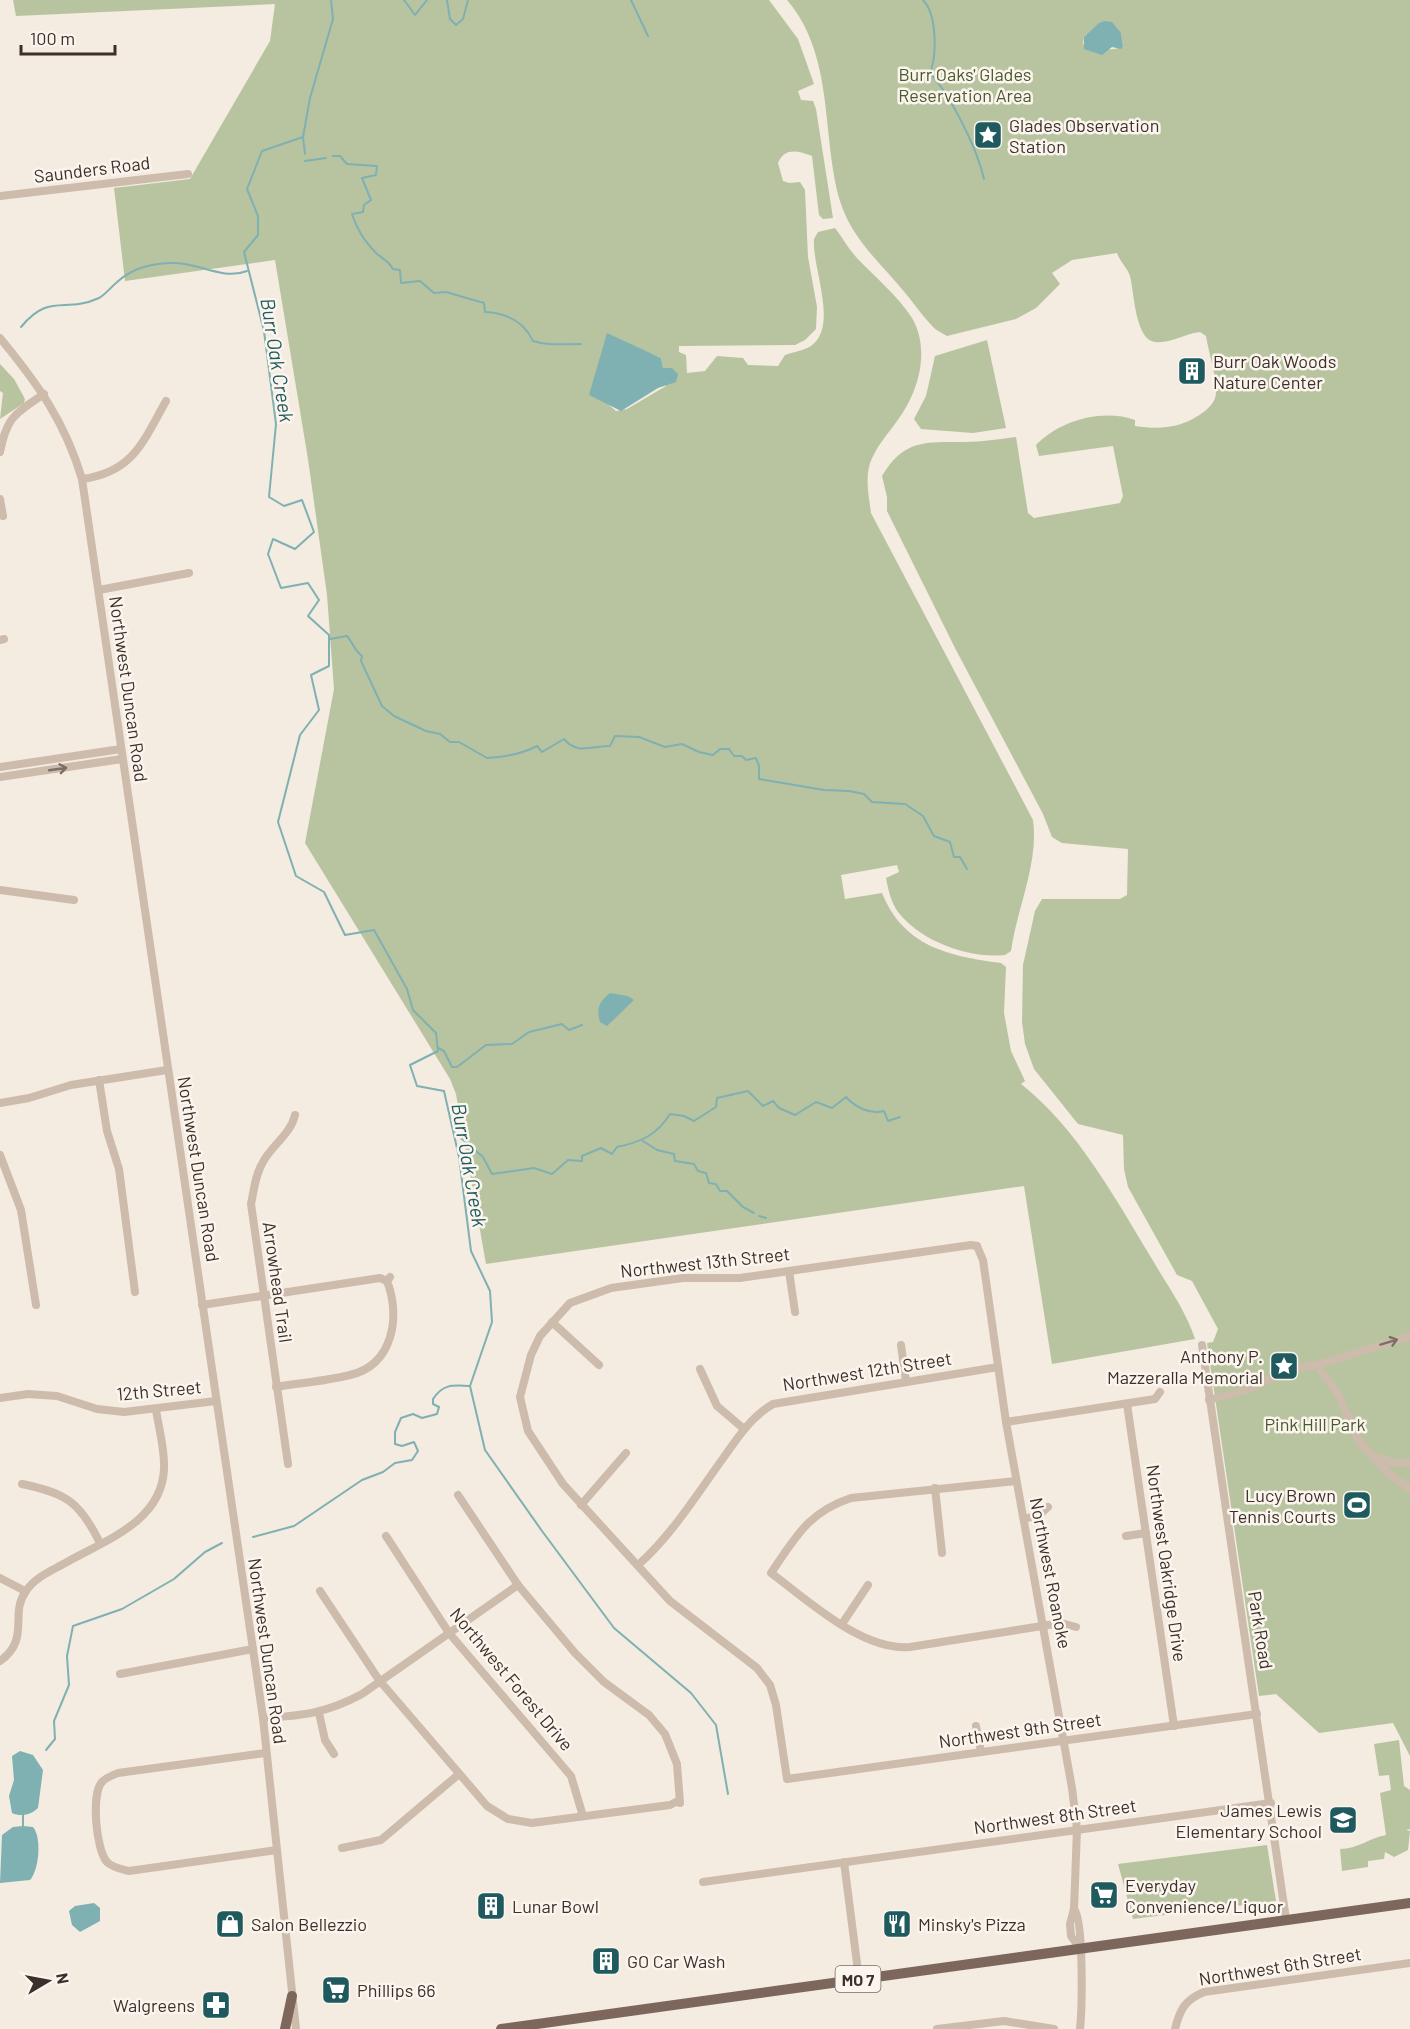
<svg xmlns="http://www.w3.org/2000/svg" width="1410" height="2029" font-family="Barlow,sans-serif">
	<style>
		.green { fill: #b8c4a0; fill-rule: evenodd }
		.water { fill: #7fb0b2 }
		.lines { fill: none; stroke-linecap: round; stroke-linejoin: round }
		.stream { stroke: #7fb0b2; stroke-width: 2 }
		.minor { stroke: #cdbbac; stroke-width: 8 }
		.major { stroke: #7d675c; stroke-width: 10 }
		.oneway { stroke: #7d6f65 }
		.labels { text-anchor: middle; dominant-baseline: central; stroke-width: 5; stroke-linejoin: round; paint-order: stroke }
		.shield { fill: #fbf5ee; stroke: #756b66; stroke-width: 1.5 }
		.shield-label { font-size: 16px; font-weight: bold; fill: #3b302b }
		.park-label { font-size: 18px; fill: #4a5a2e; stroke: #fbf5ee }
		.poi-label { font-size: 18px; fill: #3b302b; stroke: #fbf5ee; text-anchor: start }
		.street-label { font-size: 18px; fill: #3b302b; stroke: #fbf5ee }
		.water-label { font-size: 20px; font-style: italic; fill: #1f5a5e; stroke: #fbf5ee }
	</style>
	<rect width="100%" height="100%" fill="#f4ebe1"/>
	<g class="green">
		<path d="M13,0H769L798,39L814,84L798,91L801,100L813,101L816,109L833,218L823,219L819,215L812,156C798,151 785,147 778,163L783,181L789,183L800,182L805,190L808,257L817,307L816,329L805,340L795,345L679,346V352L686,355L687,373L705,371L717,356L743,358L748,365L778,366L785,355C793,352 803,351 811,346C839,326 812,269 814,239L818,232L835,228C842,237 848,248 856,257C875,277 897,295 912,318C931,351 918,393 897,421C887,435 876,447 870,463C865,480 869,497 871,513L1033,820C1039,863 1017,908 1011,951L1005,955C968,959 917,940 896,909C890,899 888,888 886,878L899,872L897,865L841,875L845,899L882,893C904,947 949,956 1001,963L1006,967L1004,1013L1011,1051L1025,1081L1021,1084C1077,1128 1115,1198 1152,1259C1167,1285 1186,1311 1195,1339L1052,1364L1024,1186L486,1264L456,1094L450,1079L305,843L334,689L327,595L308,459L275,260L125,281L114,188L190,179L270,41L275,4L16,16ZM630,345L661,358L666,386L627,409L616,411L601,398L589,395Z"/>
		<path d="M787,0H1410V1756L1393,1723L1319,1733L1276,1694L1259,1696L1207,1343L1213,1342L1218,1329L1192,1281L1177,1275L1128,1187L1124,1169L1123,1135L1078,1124L1034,1069L1025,1044L1022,1022L1023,965L1035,911L1042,899H1120L1127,895L1128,849L1062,843L1052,837L1043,814L955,648L887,511V497L882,476C904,439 926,442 964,442C981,442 999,439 1016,437L1028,513L1034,518L1120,503L1123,496L1113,446L1039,456L1036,445C1059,421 1102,408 1135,420V426C1161,430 1183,428 1205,411C1211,406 1216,400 1216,392C1216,374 1209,354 1206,336L1200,332C1186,333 1170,344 1155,342C1135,340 1134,291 1130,276C1127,267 1120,262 1117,253L1072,260L1052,273L1060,284L1036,308L1016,319L947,336L935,329C924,318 916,306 906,294C882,264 852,240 840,201C821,135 835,56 787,0ZM1099,24L1121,33L1123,46C1112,53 1095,47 1083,44L1084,37Z"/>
		<polygon points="987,340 1006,428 973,433 921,429 914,419 926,396 935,356"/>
		<polygon points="0,364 14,379 25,399 24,403 0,419 3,393 0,391"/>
		<path d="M1399,1740L1404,1786L1410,1790V1829L1406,1830L1410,1831L1408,1850L1394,1857L1385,1852L1384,1859L1368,1861V1867L1342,1871L1340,1849C1358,1849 1369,1838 1386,1835L1380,1793L1391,1790L1389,1775L1379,1776L1374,1744Z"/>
		<polygon points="1267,1845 1276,1901 1133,1919 1118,1864"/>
	</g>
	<g class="water">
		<polygon points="1105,21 1112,22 1121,33 1123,46 1121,49 1112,47 1102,55 1084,49 1084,37 1099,23"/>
		<polygon points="607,333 661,358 663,368 672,368 678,374 676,382 658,388 621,411 589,395"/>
		<path d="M610,993L628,996L634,1000L607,1026L600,1022C596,1008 599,1002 610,993Z"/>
		<path d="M20,1751L33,1755L43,1770L38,1808C31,1815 21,1817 12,1813L9,1796L14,1780L12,1756Z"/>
		<path d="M23,1826L33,1827C42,1838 39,1870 30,1880L0,1883L2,1835L13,1827Z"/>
		<polygon points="94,1903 100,1908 100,1921 80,1932 72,1925 69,1911 75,1906"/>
	</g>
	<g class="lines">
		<g class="stream">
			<polyline points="331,0 333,19 310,98 303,137 262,151 247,189 258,216 258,235 244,252 264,331 276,424 269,497 284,506 302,500 314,532 295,549 273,539 268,554 281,588 308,583 319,600 308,616 329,635 329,666 311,675 319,710 300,735 278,822 296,876 324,892 345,935 374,930 407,989 413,1010 436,1033 438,1051 410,1065 417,1086 444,1091 459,1157 471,1251 490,1291 492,1322 470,1386"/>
			<polyline points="404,0 415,15 427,0"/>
			<polyline points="447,0 450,19 456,25 463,19 468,0"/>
			<polyline points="631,0 648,36"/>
			<path d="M923,0C937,14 937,55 930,73C951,96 977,148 984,179"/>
			<polyline points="303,137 305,154"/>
			<path d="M333,156H340L347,164L377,166L376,175L362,178L371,200L364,205L363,212L352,214C357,230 364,240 375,252C382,259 388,260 393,269L400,270L401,283L420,281L434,293L446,292L484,303L485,312C507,313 524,322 533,341C548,346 565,344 581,344"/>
			<polyline points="305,161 326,158"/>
			<path d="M21,327C50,292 64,314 99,298C105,295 110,288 116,283C132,268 149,264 171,263C196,261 222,281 247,271"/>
			<path d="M330,639L347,636C353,643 354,650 362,656L361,661L382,706L394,716L426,731L440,734L450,742H459L487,758C505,757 522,754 537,746L542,752L564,739C577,755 592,746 610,746L615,736L639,737L665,747L682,744L699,752L713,755L720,749H729L734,756H742L746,760L756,758L759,766V779L824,790L849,791L864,794L872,802L905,804L923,816L934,836L950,842L954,857H960L967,869"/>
			<polyline points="438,1048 444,1051 452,1067 457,1067 486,1045 512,1044 529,1032 562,1024 569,1030 582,1025"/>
			<path d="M454,1132L483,1157L492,1174L534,1168L552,1174L568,1160L582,1161V1156L601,1148L612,1154L617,1147C641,1142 657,1135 670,1114L684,1116L694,1121L716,1107L717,1098L748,1091L763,1106L773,1101L779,1108L795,1115L816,1102L832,1108L846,1097C855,1107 870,1115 884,1111L888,1121L900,1117"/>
			<polyline points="643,1141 657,1150 674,1154 675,1161 694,1164 698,1171 706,1173 709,1183 716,1184 720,1191 727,1191 743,1207 754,1213"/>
			<polyline points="759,1216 766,1218"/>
			<polyline points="470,1386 485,1450 542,1531 614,1628 691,1693 716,1725 728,1794"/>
			<path d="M253,1537L294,1526L362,1480L383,1472L395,1463L412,1460L418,1451L414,1442L402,1446L395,1444V1432L401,1418L413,1414L422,1418L437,1414L439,1407L433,1404V1399C443,1384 452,1385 470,1386"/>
			<polyline points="46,1750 55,1739 54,1721 69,1685 67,1656 73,1626 122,1609 174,1579 205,1552 222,1543"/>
			<polyline points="23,1815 23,1826"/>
		</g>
		<g class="minor">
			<polyline points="0,196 188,174"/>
			<path d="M0,338C38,384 65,422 82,479L263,1718L296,2029"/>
			<path d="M0,452C7,416 15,414 44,394"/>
			<path d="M82,479C133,472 143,442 166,401"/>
			<polyline points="0,499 3,516"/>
			<polyline points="99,590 189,573"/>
			<polyline points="0,640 4,639"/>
			<polyline points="0,767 121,749"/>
			<polyline points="0,777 122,759"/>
			<polyline points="0,890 74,900"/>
			<polyline points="99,1080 107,1131 119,1169 135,1292"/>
			<polyline points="0,1103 29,1098 71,1085 167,1070"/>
			<polyline points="0,1155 21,1210 36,1305"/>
			<polyline points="977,1246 971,1245 740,1278 683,1278 611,1288 570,1303 540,1336 531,1355 520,1397 528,1431 563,1484 670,1601 757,1668 770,1685 776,1705 787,1779 1257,1714"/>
			<polyline points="977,1246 983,1260 1006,1422 1072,1788 1077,1829 1074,1909 1070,1924 1071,1936 1079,1947"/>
			<polyline points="789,1271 795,1312"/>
			<polyline points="202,1305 380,1278 387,1281 390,1277"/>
			<polyline points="552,1322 599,1365"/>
			<polyline points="1410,1336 1317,1365 1338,1394 1359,1441 1387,1472 1410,1489"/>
			<polyline points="901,1345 906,1381"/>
			<polyline points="1202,1345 1286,1919"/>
			<polyline points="700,1369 717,1406 744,1429"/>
			<path d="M276,1387C300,1383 326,1381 350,1375C393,1365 401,1317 387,1281"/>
			<polyline points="0,1398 28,1394 57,1396 97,1409 124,1412 216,1401"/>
			<polyline points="1209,1400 1247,1390 1289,1369 1317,1365"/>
			<polyline points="1127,1404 1174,1726"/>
			<polyline points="1006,1422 1155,1399 1160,1392"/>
			<polyline points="1375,1456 1394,1463 1410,1463"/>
			<path d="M288,1464L251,1204C254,1190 255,1175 263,1162C272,1145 291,1134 295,1115"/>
			<path d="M1016,1481L851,1498C808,1512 795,1538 771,1573C809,1601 862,1651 910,1647L1061,1623L1076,1627"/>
			<path d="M22,1484C66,1493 80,1502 100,1543"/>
			<polyline points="935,1488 942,1553"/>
			<polyline points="458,1495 518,1585 575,1653 604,1682 649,1715 665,1734 677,1764 680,1803"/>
			<polyline points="581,1505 626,1453"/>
			<polyline points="1024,1519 1039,1515 1048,1507"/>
			<polyline points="386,1536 449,1633 571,1776 583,1816"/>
			<polyline points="1126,1536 1146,1533"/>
			<path d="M638,1565C672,1535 697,1494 724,1457C738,1437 751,1417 773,1404L998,1367"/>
			<polyline points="0,1578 25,1591"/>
			<polyline points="320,1591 379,1680 487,1806 508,1819 532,1823 670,1805 678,1801"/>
			<polyline points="842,1624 868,1585"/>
			<path d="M0,1661C31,1639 9,1614 26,1591C35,1577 53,1570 67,1562C106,1540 162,1521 164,1469C165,1450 159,1429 156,1410"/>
			<polyline points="120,1674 253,1649"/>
			<polyline points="319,1713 325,1740 334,1754"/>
			<path d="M263,1718C302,1716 327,1713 362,1694L518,1585"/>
			<polyline points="976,1726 981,1752"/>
			<path d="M265,1753L118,1773C113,1775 105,1778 102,1782C91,1794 96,1850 107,1862C113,1868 122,1869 129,1871L277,1850"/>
			<polyline points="342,1848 381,1840 459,1774"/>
			<polyline points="844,1862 859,1979"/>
			<polyline points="703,1882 1271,1803"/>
			<path d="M1074,1909C1084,1919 1082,2010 1080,2029"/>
			<polyline points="937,2029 1004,2021 1054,2029"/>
			<path d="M1175,2029C1180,2009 1185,2000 1204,1992L1410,1963"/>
		</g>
		<g class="major">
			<polyline points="285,2029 292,1996"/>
			<polyline points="501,2029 1410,1903"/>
		</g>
	</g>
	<defs><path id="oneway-shaft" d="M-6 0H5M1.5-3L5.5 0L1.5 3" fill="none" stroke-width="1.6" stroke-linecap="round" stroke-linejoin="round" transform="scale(1.5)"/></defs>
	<g class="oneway">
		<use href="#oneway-shaft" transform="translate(58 769) rotate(-8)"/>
		<use href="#oneway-shaft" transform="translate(1389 1342) rotate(-17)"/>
	</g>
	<defs>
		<g id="sight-square" transform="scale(1.5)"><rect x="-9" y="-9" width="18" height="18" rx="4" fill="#1f5a5e" stroke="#fbf5ee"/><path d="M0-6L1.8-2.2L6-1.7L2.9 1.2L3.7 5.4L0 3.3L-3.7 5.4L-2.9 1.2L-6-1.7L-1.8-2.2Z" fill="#fff"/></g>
		<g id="building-square" transform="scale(1.5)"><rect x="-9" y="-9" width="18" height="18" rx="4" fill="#1f5a5e" stroke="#fbf5ee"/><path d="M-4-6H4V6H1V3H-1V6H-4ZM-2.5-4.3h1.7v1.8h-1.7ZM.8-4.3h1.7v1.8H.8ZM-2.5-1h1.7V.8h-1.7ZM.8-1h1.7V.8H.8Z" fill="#fff"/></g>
		<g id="stadium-square" transform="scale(1.5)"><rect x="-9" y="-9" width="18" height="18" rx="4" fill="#1f5a5e" stroke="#fbf5ee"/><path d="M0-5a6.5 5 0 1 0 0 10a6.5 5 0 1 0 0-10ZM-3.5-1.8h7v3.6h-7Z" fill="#fff"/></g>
		<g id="school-square" transform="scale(1.5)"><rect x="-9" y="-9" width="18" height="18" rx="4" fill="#1f5a5e" stroke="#fbf5ee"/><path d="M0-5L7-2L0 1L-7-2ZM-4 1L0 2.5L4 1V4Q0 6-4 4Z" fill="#fff"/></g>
		<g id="supermarket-square" transform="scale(1.5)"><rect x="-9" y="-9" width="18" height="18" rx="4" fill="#1f5a5e" stroke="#fbf5ee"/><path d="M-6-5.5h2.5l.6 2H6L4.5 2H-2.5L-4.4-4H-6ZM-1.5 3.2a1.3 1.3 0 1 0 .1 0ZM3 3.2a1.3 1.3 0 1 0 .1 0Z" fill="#fff"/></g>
		<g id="shop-square" transform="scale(1.5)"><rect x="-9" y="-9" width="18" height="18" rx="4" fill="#1f5a5e" stroke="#fbf5ee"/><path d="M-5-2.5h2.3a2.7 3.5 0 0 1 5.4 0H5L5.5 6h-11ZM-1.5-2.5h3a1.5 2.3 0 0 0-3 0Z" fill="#fff"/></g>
		<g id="restaurant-square" transform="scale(1.5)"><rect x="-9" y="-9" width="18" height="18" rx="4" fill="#1f5a5e" stroke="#fbf5ee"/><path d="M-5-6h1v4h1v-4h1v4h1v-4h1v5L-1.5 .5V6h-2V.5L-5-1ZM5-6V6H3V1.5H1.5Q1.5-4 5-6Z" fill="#fff"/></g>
		<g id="pharmacy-square" transform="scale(1.5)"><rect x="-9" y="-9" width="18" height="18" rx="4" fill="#1f5a5e" stroke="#fbf5ee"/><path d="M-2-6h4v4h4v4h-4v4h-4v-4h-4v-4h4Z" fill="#fff"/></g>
	</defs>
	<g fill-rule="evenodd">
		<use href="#sight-square" x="988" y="135"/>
		<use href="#building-square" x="1192" y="371"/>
		<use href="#sight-square" x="1284" y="1366"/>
		<use href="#stadium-square" x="1357" y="1505"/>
		<use href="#school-square" x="1343" y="1820"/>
		<use href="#supermarket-square" x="1104" y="1895"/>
		<use href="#building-square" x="491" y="1906"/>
		<use href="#shop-square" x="230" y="1924"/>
		<use href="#restaurant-square" x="897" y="1924"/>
		<use href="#building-square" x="606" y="1961"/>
		<use href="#supermarket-square" x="336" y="1990"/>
		<use href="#pharmacy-square" x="216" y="2005"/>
	</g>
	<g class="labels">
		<rect class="shield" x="835.5" y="1966" width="45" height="26" rx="4.5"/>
		<g class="shield-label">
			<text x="858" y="1979">MO 7</text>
		</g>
		<g class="park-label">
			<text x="965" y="74">Burr Oaks' Glades<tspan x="965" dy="21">Reservation Area</tspan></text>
			<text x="1315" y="1424">Pink Hill Park</text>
		</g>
		<g class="poi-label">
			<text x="1009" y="125">Glades Observation<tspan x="1009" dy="21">Station</tspan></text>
			<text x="1213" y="361">Burr Oak Woods<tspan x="1213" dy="21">Nature Center</tspan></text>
			<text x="1263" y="1356" text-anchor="end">Anthony P.<tspan x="1263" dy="21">Mazzeralla Memorial</tspan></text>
			<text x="1336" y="1495" text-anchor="end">Lucy Brown<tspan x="1336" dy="21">Tennis Courts</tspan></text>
			<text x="1322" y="1810" text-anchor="end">James Lewis<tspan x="1322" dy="21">Elementary School</tspan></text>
			<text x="1125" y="1885">Everyday<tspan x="1125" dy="21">Convenience/Liquor</tspan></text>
			<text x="512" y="1906">Lunar Bowl</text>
			<text x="251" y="1924">Salon Bellezzio</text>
			<text x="918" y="1924">Minsky's Pizza</text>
			<text x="627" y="1961">GO Car Wash</text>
			<text x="357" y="1990">Phillips 66</text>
			<text x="195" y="2005" text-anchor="end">Walgreens</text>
		</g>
		<g class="street-label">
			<text transform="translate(92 169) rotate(-7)">Saunders Road</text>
			<text transform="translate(129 689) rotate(82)">Northwest Duncan Road</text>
			<text transform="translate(199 1169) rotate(81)">Northwest Duncan Road</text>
			<text transform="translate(705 1262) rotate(-6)">Northwest 13th Street</text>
			<text transform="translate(278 1282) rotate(82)">Arrowhead Trail</text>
			<text transform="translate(867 1371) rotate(-9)">Northwest 12th Street</text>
			<text transform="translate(159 1390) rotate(-5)">12th Street</text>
			<text transform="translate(1167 1563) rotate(82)">Northwest Oakridge Drive</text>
			<text transform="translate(1051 1573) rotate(79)">Northwest Roanoke</text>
			<text transform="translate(1261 1630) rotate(81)">Park Road</text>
			<text transform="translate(268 1651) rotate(82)">Northwest Duncan Road</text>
			<text transform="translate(512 1679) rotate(50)">Northwest Forest Drive</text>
			<text transform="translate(1020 1730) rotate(-8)">Northwest 9th Street</text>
			<text transform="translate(1055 1816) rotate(-8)">Northwest 8th Street</text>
			<text transform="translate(1280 1966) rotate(-9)">Northwest 6th Street</text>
		</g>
		<g class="water-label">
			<text transform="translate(278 360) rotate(81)">Burr Oak Creek</text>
			<text transform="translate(470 1165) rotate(80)">Burr Oak Creek</text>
		</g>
	</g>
	<g transform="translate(48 1981) rotate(80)" stroke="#fbf5ee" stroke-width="4.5" paint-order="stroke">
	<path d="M0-4.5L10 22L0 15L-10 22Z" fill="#3b302b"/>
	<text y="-9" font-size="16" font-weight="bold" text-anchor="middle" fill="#3b302b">N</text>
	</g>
	<path d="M21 45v9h94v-9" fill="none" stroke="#3b302b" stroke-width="3"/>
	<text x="30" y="45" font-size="18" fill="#3b302b" stroke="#fbf5ee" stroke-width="4.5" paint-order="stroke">100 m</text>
</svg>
